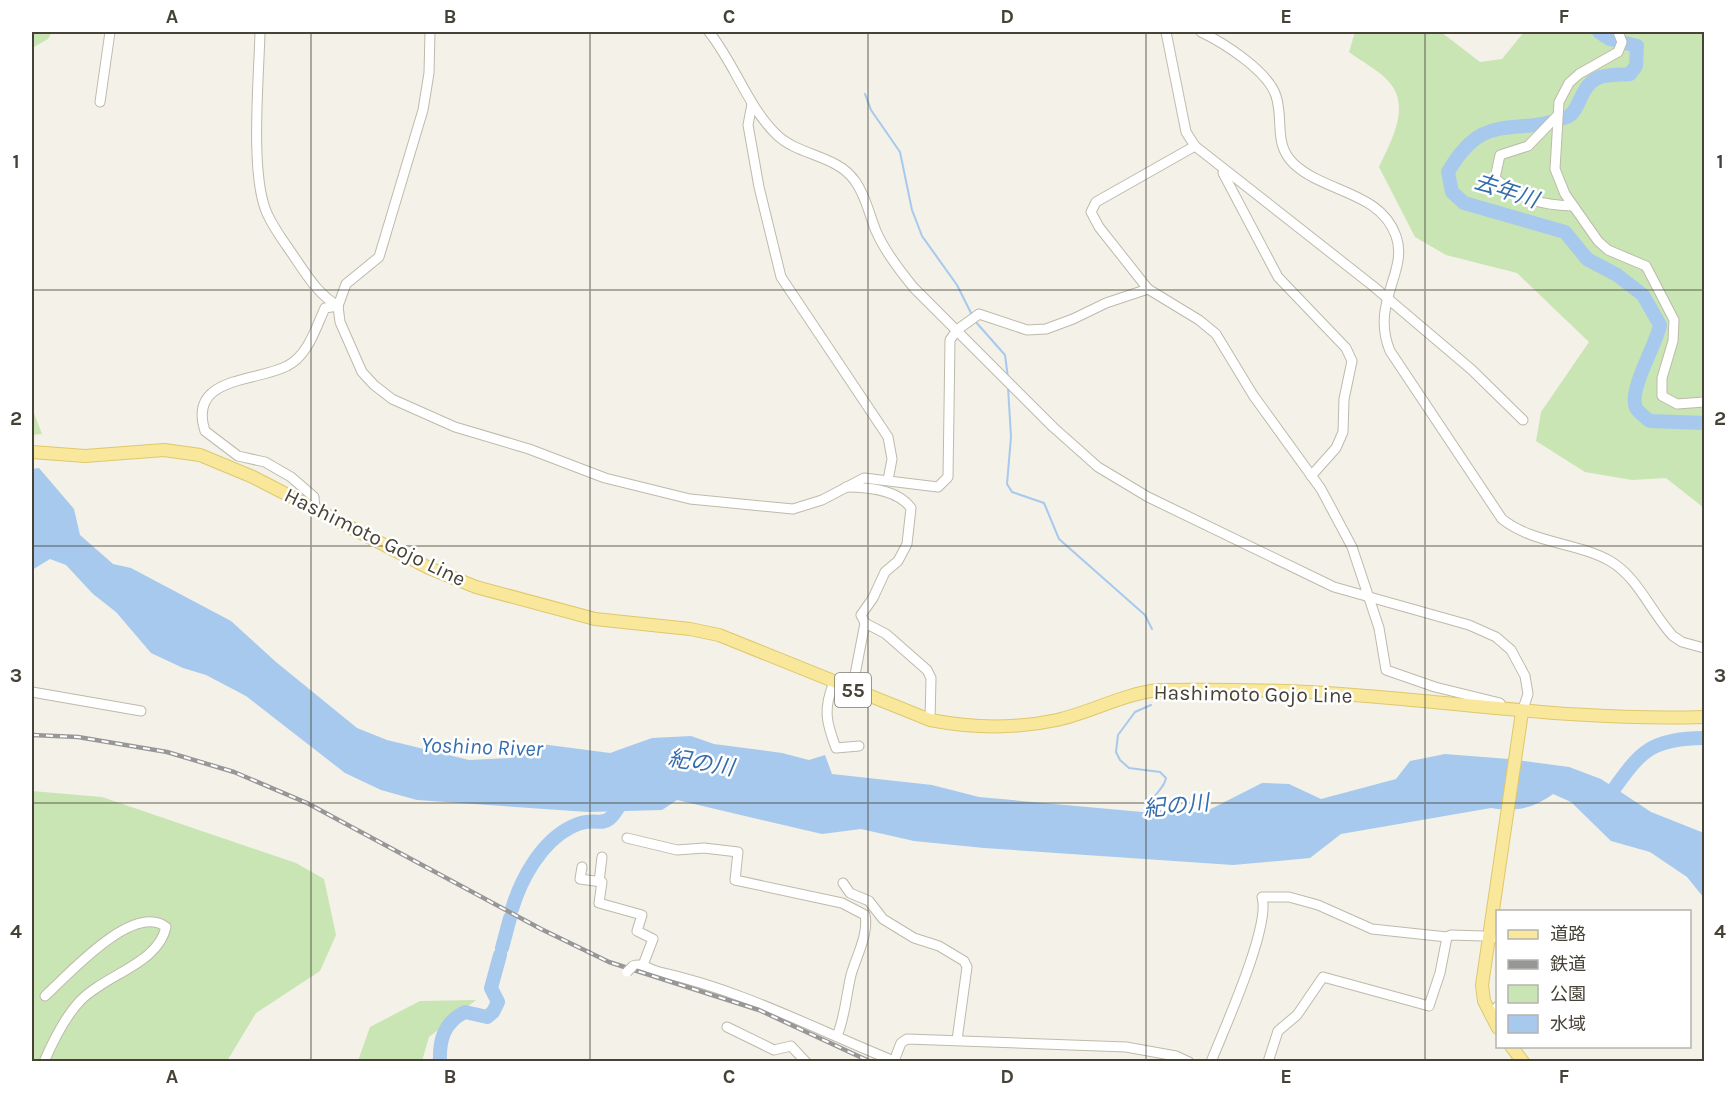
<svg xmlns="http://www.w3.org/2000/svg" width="1736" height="1093" font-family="Karla,'Noto Sans JP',sans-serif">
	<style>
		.green { fill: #c9e5b3 }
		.water { fill: #a7c9ed }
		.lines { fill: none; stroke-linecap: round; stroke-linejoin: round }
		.stream { stroke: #a7c9ed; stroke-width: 2 }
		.river { stroke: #a7c9ed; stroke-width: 14 }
		.minor-casing { stroke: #bebaab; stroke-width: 11 }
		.major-casing { stroke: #dec86b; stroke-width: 14 }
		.minor { stroke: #fff; stroke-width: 9 }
		.major { stroke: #f9e89b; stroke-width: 12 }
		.rail-casing { stroke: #979797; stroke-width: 4.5 }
		.rail { stroke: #fff; stroke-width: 2; stroke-dasharray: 7; stroke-linecap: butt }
		.minor-bridge-casing { stroke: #bebaab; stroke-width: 11; stroke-linecap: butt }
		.minor-bridge { stroke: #fff; stroke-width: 9 }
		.grid { fill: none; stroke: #464237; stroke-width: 1.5; stroke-opacity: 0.55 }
		.labels { text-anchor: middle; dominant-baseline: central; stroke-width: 5; stroke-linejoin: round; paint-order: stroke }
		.shield { fill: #fff; stroke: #7e7b73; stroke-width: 1.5 }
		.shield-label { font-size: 20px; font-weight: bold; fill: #464237 }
		.street-label { font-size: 21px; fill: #464237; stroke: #fff }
		.water-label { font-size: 22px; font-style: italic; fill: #356ead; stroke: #fff }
		.neatline { fill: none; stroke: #464237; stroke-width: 2 }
		.grid-label { font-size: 20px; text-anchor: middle; font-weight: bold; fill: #464237 }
	</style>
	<rect width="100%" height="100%" fill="#f3f1e8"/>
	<g class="green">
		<polygon points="32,32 52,32 48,39 32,48"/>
		<path d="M1355,32H1441L1480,62L1502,59L1524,32H1704V508L1666,478L1632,480L1585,472L1536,441L1541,412L1589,342L1517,273L1446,255L1415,237L1379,167C1390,143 1411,108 1390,83C1380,71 1361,61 1349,52Z"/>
		<polygon points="32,408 42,434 32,435"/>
		<polygon points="32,791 102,797 296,863 324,879 336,935 320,971 256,1013 227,1061 32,1061"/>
		<polygon points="476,1000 429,1037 422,1061 358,1061 370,1027 420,1001"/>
	</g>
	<path class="water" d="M39,468L74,509L80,535L113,564L131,568L231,621L276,662L357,728L387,740L469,760L510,758L541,744L610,753L652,738L691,736L714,744L782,753L809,760L825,755L832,774L932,785L979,797L1142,812H1205L1262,783L1289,784L1321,799L1396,779L1410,761L1445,754L1509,759L1569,767L1601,779L1651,812L1704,833V898L1687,877L1650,852L1611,841L1571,802L1553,794C1532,809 1516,812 1491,808L1341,834L1310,858L1233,865L984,848L914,841L861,829L822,834L677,800L662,810L588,812L417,800L381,790L345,773L246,696L206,675L183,668L151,653L116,612L93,594L66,565L50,559L32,570V469Z"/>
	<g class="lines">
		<g class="stream">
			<polyline points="865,94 871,110 900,152 912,210 922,236 957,285 972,315"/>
			<polyline points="975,321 1005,355 1008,378"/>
			<polyline points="1008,387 1011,437 1007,484 1012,492 1044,503 1059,539 1145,615 1152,629"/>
			<path d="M1151,705L1135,712L1118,735L1116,752L1120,760L1129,768L1160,772L1166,778C1164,789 1154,793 1152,803L1163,814"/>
		</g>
		<g class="river">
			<path d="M1599,32L1610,39L1637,46L1636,66L1630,74C1621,75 1606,74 1598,78C1580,85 1580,112 1567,117C1513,138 1485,108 1448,172L1452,192L1464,203L1565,232L1587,259L1617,275L1643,295L1660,325C1656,346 1628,390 1636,408C1639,413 1646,418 1650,421L1704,423"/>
			<path d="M1605,801C1638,757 1644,738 1704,738"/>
			<path d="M512,909C521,879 541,842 571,827C604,811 602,840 626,794"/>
			<polyline points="502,948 510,918"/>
			<path d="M440,1062C439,1040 444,1022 465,1012L487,1017L493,1012L498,1002L491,988L500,955"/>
		</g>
		<g class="minor-casing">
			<g id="minor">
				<path d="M260,32C259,77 250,171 266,211C273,228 285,243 295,258C308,277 318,294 338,306"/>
				<polyline points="430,32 429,73 423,110 379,257 346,284 338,306 340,322 362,372 374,385 392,399 455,427 529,449 605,478 690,499 793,509 822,500 864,478 938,487 948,477 950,340 957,330 979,314 1027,330 1046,329 1073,319 1106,303 1148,289"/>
				<path d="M709,32C735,64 747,106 777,135C799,156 837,155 855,181C866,196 869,214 876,231C885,252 900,271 914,288L1053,427L1098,467L1148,497L1334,587L1469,625L1496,637L1511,650L1525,676L1528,694L1522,712"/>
				<polyline points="1166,32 1186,132 1195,146 1373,286 1472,370 1523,420"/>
				<path d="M1201,32C1224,43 1268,71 1276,96C1284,120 1273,144 1294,164C1325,193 1380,191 1396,236C1409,271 1370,303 1390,351L1502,519C1534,544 1576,542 1610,561C1638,577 1652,614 1673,636L1682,642L1704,648"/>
				<polyline points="1618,32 1622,42 1618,52 1579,74 1569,83 1559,102 1555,169 1565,194 1598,241 1608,250 1646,266 1674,320 1673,341 1662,378 1662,396 1677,404 1704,402"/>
				<polyline points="100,102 110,32"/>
				<polyline points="752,104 748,125 759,187 781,277 888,437 892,459 888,480"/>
				<path d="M1556,117L1528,146L1500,155L1495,178C1517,199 1542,205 1572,206"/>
				<polyline points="1195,146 1096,202 1091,212 1099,227 1148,289 1199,320 1216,334 1253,395 1321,489 1352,547 1379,628 1386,670 1435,687 1500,703 1501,707"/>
				<polyline points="1223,173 1278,277 1346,348 1352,361 1344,399 1343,432 1336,448 1311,476"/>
				<path d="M846,487C867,487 897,489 911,508L907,544L898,561L885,572L873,598L861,615L865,623L852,690"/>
				<path d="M315,509L314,497L291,477L265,462L238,456L205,431C187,376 257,382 287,366C308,356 316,327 325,308L338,306"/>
				<polyline points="865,623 886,634 927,670 931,678 930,720"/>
				<path d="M834,682C823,709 826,722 836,748L859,746"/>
				<polyline points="32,692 141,711"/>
				<path d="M627,838L677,850L704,848L738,852L735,880L842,903L865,915C869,934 856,957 851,975C846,996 845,1017 837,1036"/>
				<polyline points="582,867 580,879 602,882 599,903 642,915 637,931 653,939 643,965"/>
				<polyline points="599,882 602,857"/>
				<polyline points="843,883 850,893 869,901 883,919 914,938 939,946 964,961 967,967 957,1040"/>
				<polyline points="1497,938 1498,938"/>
				<path d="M633,966C643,962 649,970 659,972C742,990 815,1029 894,1061L901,1043L907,1039L1126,1047L1176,1056L1189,1062"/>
				<polyline points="1490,1016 1498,1006"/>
				<polyline points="727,1027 774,1050 791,1046 806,1062"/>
				<path d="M44,1062C53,1041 64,1018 80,1001C106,974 158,964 166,927C133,902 68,975 45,996"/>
				<path d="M1211,1062C1224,1029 1271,926 1262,897H1289L1318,905L1372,929L1447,937"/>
				<polyline points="1268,1062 1278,1031 1297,1015 1323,977 1429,1006 1440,973 1447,937 1451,935 1483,936"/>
			</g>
		</g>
		<g class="major-casing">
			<g id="major">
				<path d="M32,452L85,456L164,450L200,455L253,477L429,568L476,587L595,619L690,629L719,635L930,720C972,728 1015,729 1057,720C1092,712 1123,694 1158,690C1223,689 1290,690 1354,695C1473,704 1584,721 1704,717"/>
				<polyline points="1498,1028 1484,1001 1482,985 1522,712"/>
				<polyline points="1511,1046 1523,1062"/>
			</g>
		</g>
		<use href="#minor" class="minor"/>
		<use href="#major" class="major"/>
		<g class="rail-casing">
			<polyline id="rail" points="32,735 78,737 167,752 234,772 307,803 541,929 609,962 759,1010 871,1062"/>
		</g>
		<use href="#rail" class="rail"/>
		<g class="minor-bridge-casing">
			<polyline id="minor-bridge" points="627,972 633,966"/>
		</g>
		<use href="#minor-bridge" class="minor-bridge"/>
	</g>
	<path class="grid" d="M311,32V1062M590,32V1062M868,32V1062M1146,32V1062M1425,32V1062M32,290H1704M32,546H1704M32,803H1704"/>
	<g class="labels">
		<rect class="shield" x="835" y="673" width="36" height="34" rx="4.5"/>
		<g class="shield-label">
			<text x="853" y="690">55</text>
		</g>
		<g class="street-label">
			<text transform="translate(375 537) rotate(26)">Hashimoto Gojo Line</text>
			<text transform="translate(1253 694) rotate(1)">Hashimoto Gojo Line</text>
		</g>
		<g class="water-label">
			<text transform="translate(1506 191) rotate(18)">去年川</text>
			<text transform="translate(482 747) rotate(2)">Yoshino River</text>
			<text transform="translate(701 763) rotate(9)">紀の川</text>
			<text transform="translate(1176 806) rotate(-6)">紀の川</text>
		</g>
	</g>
	<rect width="1736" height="1093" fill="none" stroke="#ffffff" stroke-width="66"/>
	<rect x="1496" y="910" width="195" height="138" fill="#ffffff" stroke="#b5b3af" stroke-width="1.5"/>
	<rect x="1508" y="930" width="30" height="9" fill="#f9e89b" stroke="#b5b3af" stroke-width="1.5"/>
	<text x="1550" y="940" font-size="18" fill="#464237">道路</text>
	<rect x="1508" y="960" width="30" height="9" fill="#979797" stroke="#b5b3af" stroke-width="1.5"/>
	<text x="1550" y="970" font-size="18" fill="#464237">鉄道</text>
	<rect x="1508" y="985" width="30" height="18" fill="#c9e5b3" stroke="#b5b3af" stroke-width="1.5"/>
	<text x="1550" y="1000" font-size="18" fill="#464237">公園</text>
	<rect x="1508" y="1015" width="30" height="18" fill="#a7c9ed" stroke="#b5b3af" stroke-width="1.5"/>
	<text x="1550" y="1030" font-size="18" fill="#464237">水域</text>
	<rect x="33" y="33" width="1670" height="1027" class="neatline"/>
	<g class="grid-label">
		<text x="172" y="23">A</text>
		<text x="450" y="23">B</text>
		<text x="729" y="23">C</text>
		<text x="1007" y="23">D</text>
		<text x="1286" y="23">E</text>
		<text x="1564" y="23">F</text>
		<text x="16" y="168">1</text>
		<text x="1720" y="168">1</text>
		<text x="16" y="425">2</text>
		<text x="1720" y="425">2</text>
		<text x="16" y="682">3</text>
		<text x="1720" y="682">3</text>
		<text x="16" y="938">4</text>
		<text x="1720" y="938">4</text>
		<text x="172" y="1083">A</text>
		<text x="450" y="1083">B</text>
		<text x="729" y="1083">C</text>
		<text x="1007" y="1083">D</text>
		<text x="1286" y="1083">E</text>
		<text x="1564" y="1083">F</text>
	</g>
</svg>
